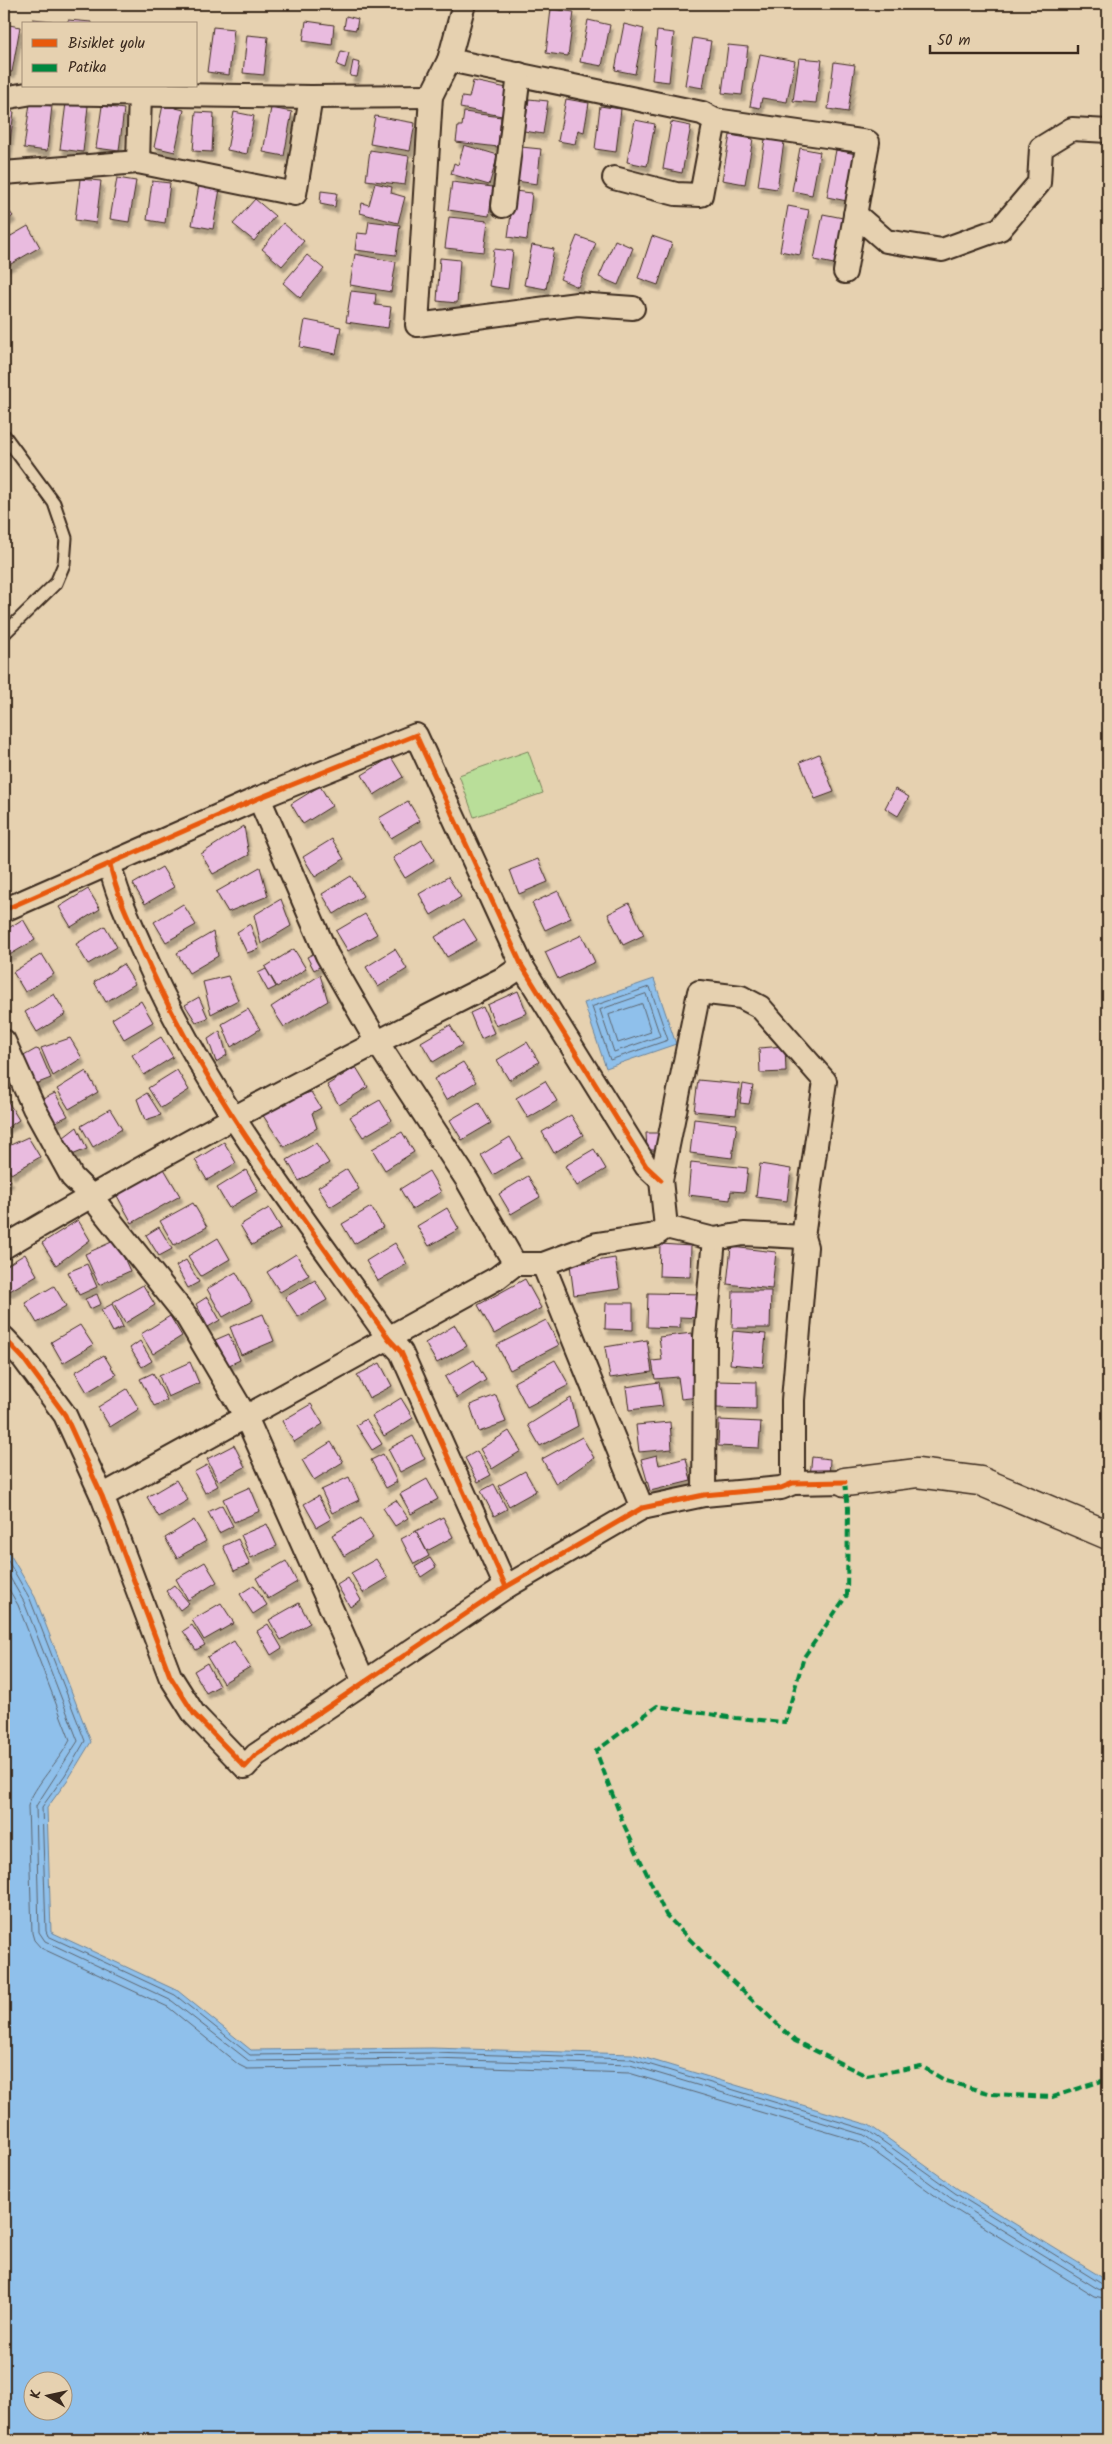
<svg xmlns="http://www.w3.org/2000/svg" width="1112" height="2444" font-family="Kalam,sans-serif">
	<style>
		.green { fill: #b9de99; stroke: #7a845c }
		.water { fill: #8fc0eb; stroke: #6d8499; fill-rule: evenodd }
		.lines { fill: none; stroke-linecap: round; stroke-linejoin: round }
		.shore { stroke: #5d6670; stroke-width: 1 }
		.building { fill: #e9bbdf; stroke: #3b2a1e; filter: url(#shadow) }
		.service-casing { stroke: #3b2a1e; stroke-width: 15 }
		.minor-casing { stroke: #3b2a1e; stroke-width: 26 }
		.secondary-casing { stroke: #3b2a1e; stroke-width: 31 }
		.service { stroke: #e6d1b0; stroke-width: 11 }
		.minor { stroke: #e6d1b0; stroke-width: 22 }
		.secondary { stroke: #e6d1b0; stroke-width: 28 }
		.quiet { stroke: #00873e; stroke-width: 4; stroke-dasharray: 8 4; stroke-linecap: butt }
		.cycleway-casing { stroke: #e6d1b0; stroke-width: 8 }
		.cycleway { stroke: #e8590c; stroke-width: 5 }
	</style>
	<defs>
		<filter id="shadow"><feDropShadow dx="3" dy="5.5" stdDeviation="1" flood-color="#0004"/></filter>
	</defs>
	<rect width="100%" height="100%" fill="#e6d1b0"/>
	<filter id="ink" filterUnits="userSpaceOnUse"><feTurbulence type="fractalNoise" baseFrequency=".02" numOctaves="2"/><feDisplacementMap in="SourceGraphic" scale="10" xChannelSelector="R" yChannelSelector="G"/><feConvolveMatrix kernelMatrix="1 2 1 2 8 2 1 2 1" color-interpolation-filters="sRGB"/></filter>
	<g filter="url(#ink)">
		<polygon class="green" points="528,751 543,793 474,817 459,775"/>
		<g class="water">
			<polygon points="654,979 676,1044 606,1068 584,1003"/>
			<path d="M4,1544L35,1597L91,1742L69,1778L47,1808L51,1932L178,1991L251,2050L432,2048L632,2054L869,2125L958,2189L1108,2281V2440H4ZM32,2382H62V2412H32Z"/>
		</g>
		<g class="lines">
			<g class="shore">
				<polygon points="650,987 668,1040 610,1060 592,1007"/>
				<polygon points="646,994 660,1036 614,1052 600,1010"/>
				<polygon points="642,1004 651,1032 618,1043 609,1015"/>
				<polyline points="4,1554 30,1599 85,1741 65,1775 42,1807 46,1931 48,1936 175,1995 250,2055 432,2053 631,2059 867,2130 955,2193 1102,2284 1108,2285"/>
				<polyline points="4,1567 24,1602 78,1741 36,1806 39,1932 45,1941 172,2001 249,2061 432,2059 630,2065 864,2135 952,2199 1098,2289 1108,2292"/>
				<path d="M4,1581L18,1605L70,1740C60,1760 33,1787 28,1806L32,1933L34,1940L41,1948L168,2007L239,2065L247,2069L431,2066L629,2073L861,2142L948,2205L1094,2296L1108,2299"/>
			</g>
		</g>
		<g class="building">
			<polygon points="551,9 574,12 568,56 546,53"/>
			<polygon points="346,16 358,19 356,30 344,28"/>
			<polygon points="33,19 52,21 52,24 33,24"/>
			<polygon points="68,20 91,22 91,24 68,24"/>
			<polygon points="588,20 610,25 602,66 580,62"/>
			<polygon points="306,21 334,25 332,45 303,41"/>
			<polygon points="4,24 20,27 12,72 4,71"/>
			<polygon points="624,24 644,29 635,74 615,70"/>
			<polygon points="213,27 234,29 229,75 207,72"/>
			<polygon points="657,31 674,33 669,82 652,80"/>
			<polygon points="247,35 268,37 264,75 243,73"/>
			<polygon points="693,38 711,41 703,88 685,85"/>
			<polygon points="728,45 748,47 742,95 722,93"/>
			<polygon points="341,51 349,53 345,68 337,65"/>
			<polygon points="760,54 795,61 787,102 762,98 760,108 750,106"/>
			<polygon points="799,58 822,60 816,103 793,101"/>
			<polygon points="353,61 360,63 357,77 350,76"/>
			<polygon points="834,62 855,65 848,112 828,109"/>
			<polygon points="473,81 507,88 502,116 460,108 462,97 469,98"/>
			<polygon points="529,99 548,101 543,134 524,131"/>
			<polygon points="566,99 589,103 584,132 578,130 575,144 558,141"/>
			<polygon points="30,103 52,106 47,151 24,148"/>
			<polygon points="66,103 88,106 83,152 60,149"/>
			<polygon points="163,105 184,110 175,152 154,147"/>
			<polygon points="102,106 124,109 119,151 96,148"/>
			<polygon points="600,106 621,109 616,152 595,149"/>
			<polygon points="271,108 292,112 284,156 263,152"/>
			<polygon points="4,111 14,112 8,156 4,155"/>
			<polygon points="196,112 214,113 212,152 193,151"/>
			<polygon points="234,112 254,116 247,154 227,150"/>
			<polygon points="464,112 501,117 498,147 456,142 458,126 462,126"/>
			<polygon points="375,116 415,123 410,151 370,144"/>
			<polygon points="635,120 655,124 647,166 627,162"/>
			<polygon points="671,122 691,126 682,173 663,169"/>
			<polygon points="730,135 753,139 745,184 722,180"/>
			<polygon points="765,139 784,142 777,189 758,186"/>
			<polygon points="464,145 498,155 489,185 451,174 454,163 458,165"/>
			<polygon points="521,147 541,149 537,184 516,181"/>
			<polygon points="800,148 820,152 812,195 792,191"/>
			<polygon points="370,150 409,156 405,185 366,180"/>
			<polygon points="836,150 856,154 847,201 827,197"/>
			<polygon points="117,178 136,181 129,222 110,219"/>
			<polygon points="80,179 101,181 96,223 75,220"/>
			<polygon points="152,181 170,183 165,223 147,220"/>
			<polygon points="452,182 493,187 489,216 448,210"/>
			<polygon points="375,183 392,187 391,193 405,197 398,223 360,213 362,203 369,205"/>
			<polygon points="199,185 220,189 213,229 192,225"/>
			<polygon points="321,191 337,193 335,207 320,204"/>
			<polygon points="514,191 532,193 527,240 508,237"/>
			<polygon points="255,199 275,216 254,241 233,224"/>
			<polygon points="4,205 13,216 4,223"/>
			<polygon points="788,206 809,210 800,255 780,251"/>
			<polygon points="823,214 843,218 834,264 814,260"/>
			<polygon points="449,217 488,221 484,252 445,248"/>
			<polygon points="369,221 400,225 396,255 355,250 357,233 367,234"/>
			<polygon points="283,223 304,241 282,266 262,249"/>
			<polygon points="28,226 40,247 4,268 4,240"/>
			<polygon points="577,236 596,243 578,287 560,279"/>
			<polygon points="652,236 672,243 658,285 638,278"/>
			<polygon points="615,240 633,248 618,285 599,277"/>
			<polygon points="532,245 554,249 546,289 524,285"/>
			<polygon points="494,249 513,251 508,289 489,286"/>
			<polygon points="355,254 396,262 391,292 350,285"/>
			<polygon points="307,255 324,269 300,298 283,283"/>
			<polygon points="440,258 460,260 457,303 437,301"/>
			<polygon points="351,291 376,294 375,305 391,307 388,328 346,322"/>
			<polygon points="305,320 341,327 336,354 300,347"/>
			<polygon points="819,754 834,792 815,799 800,762"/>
			<polygon points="391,757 403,777 374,795 362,775"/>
			<polygon points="320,786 332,806 303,824 291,804"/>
			<polygon points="895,789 909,797 898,816 885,808"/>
			<polygon points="408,801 420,821 391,838 379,818"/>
			<polygon points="244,826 249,855 213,874 201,854"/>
			<polygon points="332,839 344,859 315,877 303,857"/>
			<polygon points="422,840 434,860 405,878 393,858"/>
			<polygon points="538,859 548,882 519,894 510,870"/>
			<polygon points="162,867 174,887 145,904 133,884"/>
			<polygon points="260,867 268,896 228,912 216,892"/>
			<polygon points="351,876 363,896 334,914 322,894"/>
			<polygon points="448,877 461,897 431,915 419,894"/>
			<polygon points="88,889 100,909 71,927 59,907"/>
			<polygon points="558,891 571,918 545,930 532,903"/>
			<polygon points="281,899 291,926 261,944 254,915"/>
			<polygon points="629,903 644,935 623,945 608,914"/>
			<polygon points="183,904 196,925 166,942 154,922"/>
			<polygon points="365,914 377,934 348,951 336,931"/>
			<polygon points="23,919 35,940 6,957 4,953 4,931"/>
			<polygon points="464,919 477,940 447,957 435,937"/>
			<polygon points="250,924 259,949 247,953 237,932"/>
			<polygon points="105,926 117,947 88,964 76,944"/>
			<polygon points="213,932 218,956 189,973 177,953"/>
			<polygon points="582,935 595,962 558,979 545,952"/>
			<polygon points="294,949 306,969 277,987 265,967"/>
			<polygon points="395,949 407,969 378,987 366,967"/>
			<polygon points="317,952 323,965 314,970 307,957"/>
			<polygon points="42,954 54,974 25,992 13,972"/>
			<polygon points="123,964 135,984 106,1002 94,982"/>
			<polygon points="266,969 276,987 268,991 258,973"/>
			<polygon points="320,975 328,1001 284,1027 271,1007"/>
			<polygon points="228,976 238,1000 211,1014 203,982"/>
			<polygon points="518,991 527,1013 496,1026 487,1005"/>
			<polygon points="54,994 66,1014 37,1032 25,1012"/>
			<polygon points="199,997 208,1018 196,1022 185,1005"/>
			<polygon points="141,1001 153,1022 124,1039 112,1019"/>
			<polygon points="483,1007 494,1033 481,1039 470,1013"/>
			<polygon points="248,1009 260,1029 231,1047 222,1024"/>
			<polygon points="450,1025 462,1045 433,1062 421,1042"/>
			<polygon points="220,1031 227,1055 216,1062 208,1039"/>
			<polygon points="161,1037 173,1057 144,1075 132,1055"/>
			<polygon points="70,1038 82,1058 53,1076 41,1048"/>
			<polygon points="527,1042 539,1062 509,1080 497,1060"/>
			<polygon points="785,1046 786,1072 760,1073 759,1048"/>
			<polygon points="36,1049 39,1050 51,1078 33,1085 22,1057"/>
			<polygon points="463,1062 476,1082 446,1100 434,1079"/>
			<polygon points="356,1067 368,1087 339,1105 327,1085"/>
			<polygon points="177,1070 189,1090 161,1108 148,1088"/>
			<polygon points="86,1071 98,1092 69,1109 57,1089"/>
			<polygon points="698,1080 740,1084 736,1115 694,1111"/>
			<polygon points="545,1081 557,1101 528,1118 516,1098"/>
			<polygon points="743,1084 753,1086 749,1104 740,1103"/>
			<polygon points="311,1092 321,1108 312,1113 317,1128 284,1147 262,1114 284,1101"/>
			<polygon points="55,1093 68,1116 49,1125 41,1100"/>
			<polygon points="147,1093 161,1115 145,1120 137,1099"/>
			<polygon points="7,1100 19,1120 4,1130 4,1102"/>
			<polygon points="380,1100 392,1120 363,1137 350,1117"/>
			<polygon points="479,1103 491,1123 462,1140 450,1120"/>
			<polygon points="110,1109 122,1129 93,1147 81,1126"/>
			<polygon points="571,1115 583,1135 554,1153 542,1132"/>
			<polygon points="694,1119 737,1124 732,1158 690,1153"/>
			<polygon points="77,1127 87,1149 72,1155 64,1137"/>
			<polygon points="402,1132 414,1152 385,1170 372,1149"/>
			<polygon points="646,1133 661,1133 661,1150 647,1150"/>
			<polygon points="28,1137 40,1157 11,1174 4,1160 4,1148"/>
			<polygon points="510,1137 522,1158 493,1175 481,1155"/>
			<polygon points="224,1142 236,1163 207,1180 195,1160"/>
			<polygon points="316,1143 329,1163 299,1181 287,1160"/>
			<polygon points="594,1149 606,1169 577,1186 565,1166"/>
			<polygon points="691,1162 748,1168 745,1192 731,1191 730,1200 688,1195"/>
			<polygon points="760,1164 791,1169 787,1201 756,1197"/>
			<polygon points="163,1167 180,1196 132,1223 116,1194"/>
			<polygon points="347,1169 359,1189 330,1207 318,1187"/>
			<polygon points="246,1170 258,1191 229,1208 217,1188"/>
			<polygon points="4,1171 11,1181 4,1184"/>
			<polygon points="429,1171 441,1192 412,1209 400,1189"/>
			<polygon points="528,1176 540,1197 511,1214 499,1194"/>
			<polygon points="193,1203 207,1227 174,1245 160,1221"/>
			<polygon points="371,1207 383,1227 354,1244 342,1224"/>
			<polygon points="269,1208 281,1228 252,1245 240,1225"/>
			<polygon points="447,1208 459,1229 429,1246 417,1226"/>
			<polygon points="78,1220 90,1240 56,1265 42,1243"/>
			<polygon points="159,1227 172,1249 159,1256 146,1235"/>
			<polygon points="218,1238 230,1259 201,1276 188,1256"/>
			<polygon points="116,1240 130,1271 99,1285 85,1254"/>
			<polygon points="395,1243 407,1264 378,1281 366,1261"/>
			<polygon points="660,1244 691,1246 690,1277 659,1276"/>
			<polygon points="731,1247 776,1252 772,1289 727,1284"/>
			<polygon points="25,1254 37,1275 8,1292 4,1285 4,1267"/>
			<polygon points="296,1254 309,1275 280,1292 267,1272"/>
			<polygon points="615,1258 620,1289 574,1295 570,1265"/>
			<polygon points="186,1260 199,1282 188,1288 176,1266"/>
			<polygon points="87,1264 97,1287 79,1295 68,1272"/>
			<polygon points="236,1272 252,1301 223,1317 207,1289"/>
			<polygon points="525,1279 541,1308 494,1334 478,1305"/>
			<polygon points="315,1280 327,1300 298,1317 285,1297"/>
			<polygon points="143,1285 155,1305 125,1323 113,1302"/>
			<polygon points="54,1286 66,1306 37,1323 25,1303"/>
			<polygon points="733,1291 771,1291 770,1328 732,1328"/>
			<polygon points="648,1293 702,1294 702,1318 680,1317 680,1328 647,1327"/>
			<polygon points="97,1294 101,1304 90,1309 85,1299"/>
			<polygon points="207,1297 220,1320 208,1327 196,1304"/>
			<polygon points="606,1303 633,1303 633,1330 605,1329"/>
			<polygon points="112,1304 123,1327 113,1332 101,1310"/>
			<polygon points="263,1314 274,1341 241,1355 230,1327"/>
			<polygon points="170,1316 182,1336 153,1354 141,1334"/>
			<polygon points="546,1320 559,1345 510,1370 497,1345"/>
			<polygon points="80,1325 93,1345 63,1363 51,1342"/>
			<polygon points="455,1325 467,1346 437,1363 425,1343"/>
			<polygon points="733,1331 766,1334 763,1367 730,1364"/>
			<polygon points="692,1333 699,1397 681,1399 678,1377 655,1379 652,1361 662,1360 659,1337"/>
			<polygon points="229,1334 240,1360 227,1366 215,1340"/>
			<polygon points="647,1340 652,1372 610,1378 605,1347"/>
			<polygon points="140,1341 152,1361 142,1367 130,1348"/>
			<polygon points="104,1355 116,1375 87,1392 75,1372"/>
			<polygon points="474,1360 486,1380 457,1398 445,1377"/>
			<polygon points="555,1360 569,1385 527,1407 514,1382"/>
			<polygon points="190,1362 199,1383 168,1397 159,1376"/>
			<polygon points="380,1363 392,1386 369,1398 357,1375"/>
			<polygon points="153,1373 167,1400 154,1406 140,1379"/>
			<polygon points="716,1381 756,1382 756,1409 716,1408"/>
			<polygon points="659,1382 663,1406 629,1410 626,1387"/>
			<polygon points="127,1389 139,1409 110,1427 98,1407"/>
			<polygon points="496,1395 506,1422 479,1432 470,1405"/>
			<polygon points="401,1398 413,1418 384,1436 372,1416"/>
			<polygon points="571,1398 578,1426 540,1446 528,1425"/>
			<polygon points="311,1404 323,1424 294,1442 282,1421"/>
			<polygon points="366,1419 382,1444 372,1450 356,1425"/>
			<polygon points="719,1420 761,1422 759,1448 718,1446"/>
			<polygon points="670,1422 672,1449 639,1452 636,1425"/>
			<polygon points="509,1431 521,1451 492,1469 480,1449"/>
			<polygon points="413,1436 425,1459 400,1472 388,1449"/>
			<polygon points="582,1437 594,1458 556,1484 542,1459"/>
			<polygon points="331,1442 343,1462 314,1480 302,1460"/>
			<polygon points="234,1445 245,1467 218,1481 207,1459"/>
			<polygon points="477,1451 491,1475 478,1482 465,1458"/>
			<polygon points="383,1454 397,1482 386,1488 371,1460"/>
			<polygon points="657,1455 659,1465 686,1458 691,1481 650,1491 641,1459"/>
			<polygon points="812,1457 830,1459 829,1477 810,1476"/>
			<polygon points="207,1465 218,1486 205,1493 194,1472"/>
			<polygon points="525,1471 536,1491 509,1506 498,1486"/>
			<polygon points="349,1477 359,1500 332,1513 321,1490"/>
			<polygon points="427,1479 438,1499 411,1514 400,1494"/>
			<polygon points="176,1480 188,1500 159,1517 147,1497"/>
			<polygon points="494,1484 507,1509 494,1516 481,1491"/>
			<polygon points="250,1487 260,1511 234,1522 223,1499"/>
			<polygon points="318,1496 331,1519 317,1527 304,1504"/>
			<polygon points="396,1500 408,1518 395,1526 383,1508"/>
			<polygon points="222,1505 233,1526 219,1533 208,1512"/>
			<polygon points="443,1517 453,1537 427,1551 416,1531"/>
			<polygon points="361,1518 373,1538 344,1556 332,1535"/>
			<polygon points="194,1520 206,1541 177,1558 165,1538"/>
			<polygon points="267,1524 277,1546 251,1558 241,1535"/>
			<polygon points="416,1531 429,1556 414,1564 401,1539"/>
			<polygon points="238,1539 250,1564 234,1571 223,1546"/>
			<polygon points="430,1558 436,1567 421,1577 415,1567"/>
			<polygon points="376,1559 388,1578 363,1593 351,1573"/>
			<polygon points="286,1561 297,1582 268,1599 256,1578"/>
			<polygon points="205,1562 217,1582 188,1600 176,1579"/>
			<polygon points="348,1578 361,1600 350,1607 337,1585"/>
			<polygon points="174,1585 189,1603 180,1610 166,1591"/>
			<polygon points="254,1585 267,1605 253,1614 240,1594"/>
			<polygon points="221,1603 234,1623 204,1640 192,1620"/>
			<polygon points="299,1603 310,1623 281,1640 269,1620"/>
			<polygon points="268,1624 282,1648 271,1655 257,1631"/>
			<polygon points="192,1625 205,1645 196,1650 183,1631"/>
			<polygon points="234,1641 250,1667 223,1683 207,1657"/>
			<polygon points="207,1663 219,1686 206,1693 194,1671"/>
		</g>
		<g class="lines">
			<g class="service-casing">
				<polyline id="service" points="4,435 54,503 66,538 64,564 56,583 4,634"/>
			</g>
			<g class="minor-casing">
				<g id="minor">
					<polyline points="464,4 449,60 431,96 417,325 577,304 633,308"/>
					<polyline points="449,60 702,113 715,120 868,142 845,272"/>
					<polyline points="4,98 32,93 311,97 431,96"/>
					<polyline points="138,162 140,93"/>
					<polyline points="4,173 138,162 295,194 311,97"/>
					<polyline points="614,178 676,194 701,195 715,120"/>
					<polyline points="503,206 519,74"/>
					<polyline points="855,214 886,241 942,250 1000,229 1039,183 1041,148 1072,129 1108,131"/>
					<polyline points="259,798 327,955 377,1042 467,1180 515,1264"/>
					<path d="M110,864C116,894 130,921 142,949C202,1090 301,1214 389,1339L401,1352L506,1587"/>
					<polyline points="4,910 259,798 416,735 522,966 646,1166 661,1180"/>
					<polyline points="4,1041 34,1108 72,1177 90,1195 187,1317 246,1417 364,1682"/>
					<polyline points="666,1227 661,1180 699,992 741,997 760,1007 825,1081 803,1237 806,1247 793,1400 793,1483"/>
					<path d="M4,1247C167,1150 336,1062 506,977L522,966"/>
					<polyline points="543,1264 642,1508"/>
					<polyline points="4,1338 23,1358 65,1415 102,1496 170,1676 194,1714 245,1767 256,1755 506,1587 642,1508 704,1495 781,1488 793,1483 845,1482"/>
					<polyline points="704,1495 705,1337 714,1239"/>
					<polyline points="102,1496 497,1278 515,1264 543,1264 597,1244 655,1235 666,1227 714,1239 744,1234 803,1237"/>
				</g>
			</g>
			<g class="secondary-casing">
				<polyline id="secondary" points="845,1482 917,1473 980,1481 1108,1535"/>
			</g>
			<use href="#service" class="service"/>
			<use href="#minor" class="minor"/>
			<use href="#secondary" class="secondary"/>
			<polyline class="quiet" points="845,1482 848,1508 847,1595 804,1657 785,1722 735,1718 657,1706 596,1751 624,1825 666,1915 707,1957 795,2041 867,2076 921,2066 946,2081 992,2094 1052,2097 1108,2079"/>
			<g class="cycleway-casing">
				<g id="cycleway">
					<path d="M110,864C116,894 130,921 142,949C202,1090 301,1214 389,1339L401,1352L506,1587"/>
					<polyline points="4,910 259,798 416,735 522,966 646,1166 661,1180"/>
					<polyline points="4,1338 23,1358 65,1415 102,1496 170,1676 194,1714 245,1767 256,1755 506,1587 642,1508 704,1495 781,1488 793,1483 845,1482"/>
				</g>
			</g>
			<use href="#cycleway" class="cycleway"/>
		</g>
	</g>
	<rect width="1112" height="2444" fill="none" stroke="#e6d1b0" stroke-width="20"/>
	<rect x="10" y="10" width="1092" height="2424" fill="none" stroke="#3b2a1e" stroke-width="2" filter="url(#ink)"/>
	<rect x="22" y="22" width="175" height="65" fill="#e6d1b0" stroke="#a28e76"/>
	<rect x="32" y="39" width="25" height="8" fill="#e8590c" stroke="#a28e76"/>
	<text x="68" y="48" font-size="15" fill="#3b2a1e">Bisiklet yolu</text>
	<rect x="32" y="64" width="25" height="8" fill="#00873e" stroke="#a28e76"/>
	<text x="68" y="72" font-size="15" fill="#3b2a1e">Patika</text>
	<g transform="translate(48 2396) rotate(279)"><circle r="24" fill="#e6d1b0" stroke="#a28e76"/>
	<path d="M0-4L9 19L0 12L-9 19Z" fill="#3b2a1e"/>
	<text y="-8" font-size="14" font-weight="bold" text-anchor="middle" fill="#3b2a1e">K</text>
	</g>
	<path d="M930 45v8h148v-8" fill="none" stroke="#3b2a1e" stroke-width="2.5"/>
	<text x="937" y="45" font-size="15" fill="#3b2a1e" stroke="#e6d1b0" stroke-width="4" paint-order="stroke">50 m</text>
</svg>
